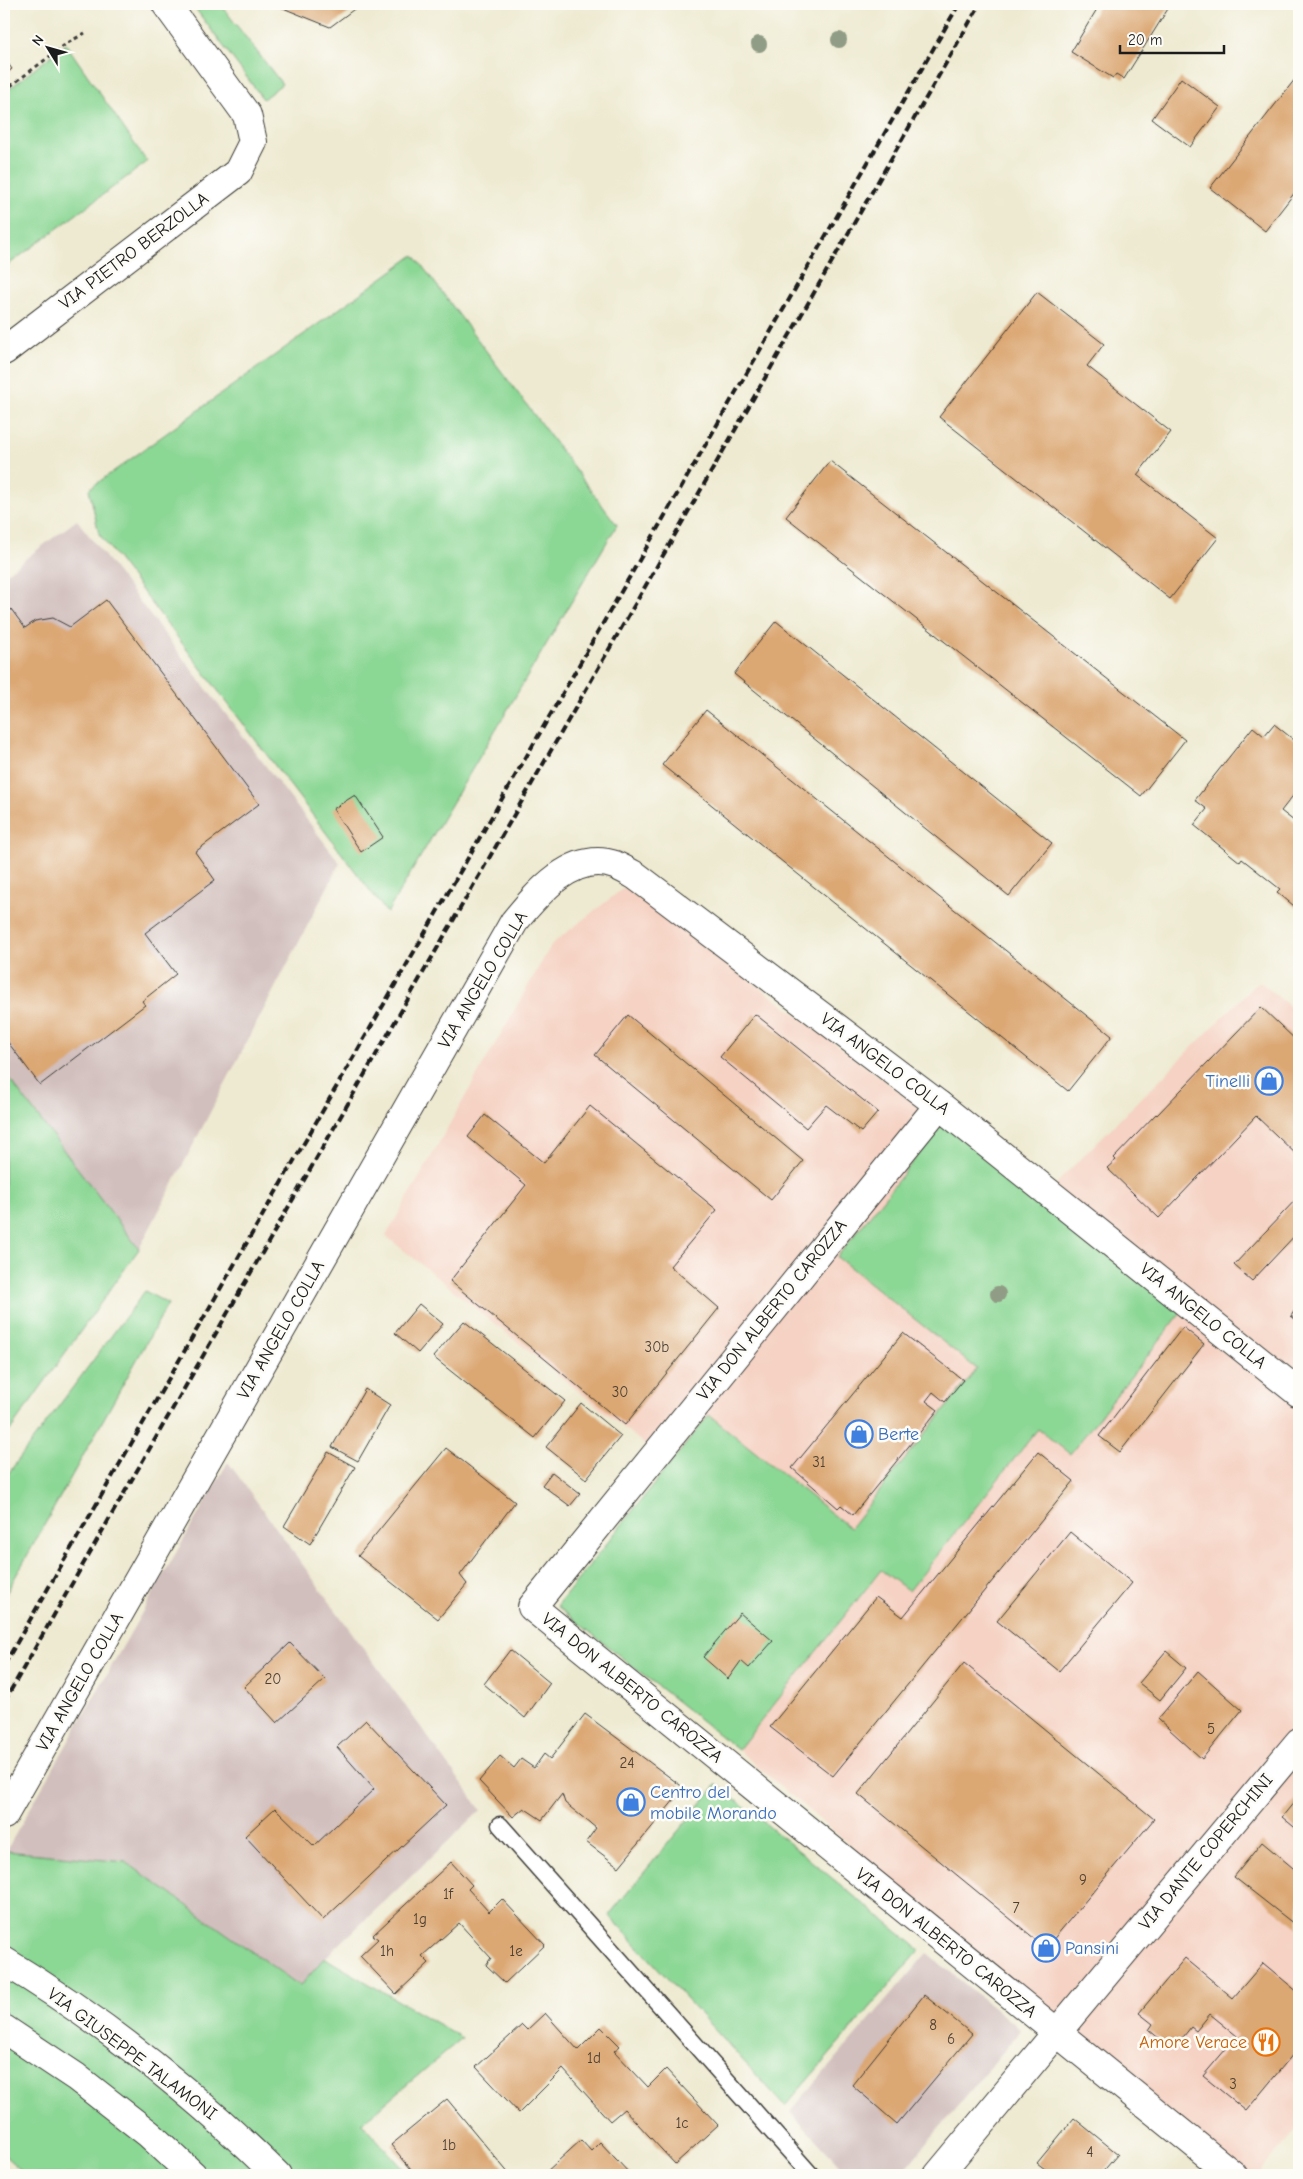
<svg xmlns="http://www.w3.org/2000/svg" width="1303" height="2179" font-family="'Comic Neue',sans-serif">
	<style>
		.built { fill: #f5d2c3 }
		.industrial { fill: #d1bfbd }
		.green { fill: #8bd794; stroke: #547a58 }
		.building { fill: #dba773 }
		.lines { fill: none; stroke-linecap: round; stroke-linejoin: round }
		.lane-casing { stroke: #3c3b37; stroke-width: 19 }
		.street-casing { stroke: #3c3b37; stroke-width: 30 }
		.highway-casing { stroke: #3c3b37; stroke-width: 30 }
		.path { stroke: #3c3b37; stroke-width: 3; stroke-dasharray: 4 4; stroke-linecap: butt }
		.lane { stroke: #fff; stroke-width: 16 }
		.street { stroke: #fff; stroke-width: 28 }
		.highway { stroke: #fff; stroke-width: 28 }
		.rail { stroke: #1c1c1c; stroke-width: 4; stroke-dasharray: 8 4; stroke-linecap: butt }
		.tree { fill: #909c85 }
		.labels { text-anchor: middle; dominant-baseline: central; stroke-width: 5; stroke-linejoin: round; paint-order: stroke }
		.number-label { font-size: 15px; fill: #4c3f32 }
		.street-label { font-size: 18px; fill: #1c1c1c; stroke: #fdfcf7 }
		.shop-label { font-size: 18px; fill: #366cbe; stroke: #fdfcf7; text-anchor: start }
		.food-label { font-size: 18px; fill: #c56008; stroke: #fdfcf7; text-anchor: end }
	</style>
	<rect width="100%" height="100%" fill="#fdfcf7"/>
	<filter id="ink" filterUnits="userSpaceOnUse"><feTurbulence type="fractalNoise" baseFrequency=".02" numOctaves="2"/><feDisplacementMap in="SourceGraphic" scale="10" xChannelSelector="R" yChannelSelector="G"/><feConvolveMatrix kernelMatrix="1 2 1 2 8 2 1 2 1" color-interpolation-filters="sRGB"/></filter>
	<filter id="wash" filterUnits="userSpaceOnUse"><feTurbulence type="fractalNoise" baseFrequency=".0096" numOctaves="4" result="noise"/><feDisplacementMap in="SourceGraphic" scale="20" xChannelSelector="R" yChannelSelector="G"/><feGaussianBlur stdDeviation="1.12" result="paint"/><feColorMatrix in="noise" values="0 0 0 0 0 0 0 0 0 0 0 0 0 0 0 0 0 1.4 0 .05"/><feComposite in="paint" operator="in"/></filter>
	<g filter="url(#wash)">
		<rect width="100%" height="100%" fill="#eeead1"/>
		<g class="built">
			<polygon points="625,887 943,1124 837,1257 977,1369 850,1528 709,1416 670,1465 386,1236 552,944"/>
			<polygon points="1259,981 1299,1014 1299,2126 1257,2175 1238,2175 738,1750 882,1569 909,1591 1038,1429 1070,1454 1041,1202 1064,1175"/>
		</g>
		<g class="industrial">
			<polygon points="77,520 340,863 139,1249 4,1076 4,575"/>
			<polygon points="228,1462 481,1810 325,1958 300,1986 126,1862 6,1851"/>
			<polygon points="927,1953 1021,2030 900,2175 849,2175 790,2112"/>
		</g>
		<g class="green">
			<polygon points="192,4 226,4 224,9 282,84 263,99"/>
			<polygon points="66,44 147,162 4,268 4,93"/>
			<polygon points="414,255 617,525 387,913 99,534 89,489"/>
			<polygon points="4,1072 139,1249 4,1439"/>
			<polygon points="943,1124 1181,1313 1070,1454 1038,1429 909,1591 881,1570 738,1750 557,1606 709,1415 850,1528 977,1369 837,1257"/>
			<polygon points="145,1291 168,1304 4,1597 4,1479"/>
			<polygon points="717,1784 920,1950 785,2106 609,1915"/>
			<polygon points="6,1851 126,1862 300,1986 325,1958 462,2038 362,2123 409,2175 282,2175 260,2155 242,2175 26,2175 4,2155 4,1855"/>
		</g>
		<g id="blocks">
			<g class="building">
				<polygon points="273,4 361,4 330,27"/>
				<polygon points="1100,4 1171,4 1124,79 1116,74 1113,78 1071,52"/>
				<polygon points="4,58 12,69 4,75"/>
				<polygon points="1299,74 1299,187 1265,231 1210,188"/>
				<polygon points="1181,78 1220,107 1190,147 1152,119"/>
				<polygon points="1037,292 1104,344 1087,366 1171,432 1137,475 1218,538 1170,599 939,417"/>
				<polygon points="830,461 1185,740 1141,796 786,517"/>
				<polygon points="106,600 259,804 195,852 215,880 145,933 176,974 142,1001 145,1005 40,1085 4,1037 4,614 11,609 25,628 35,621 53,618 70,627"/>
				<polygon points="776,621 1052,843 1009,896 734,674"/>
				<polygon points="706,710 1112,1036 1068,1091 662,765"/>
				<polygon points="1274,724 1299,744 1299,788 1281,811 1299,825 1299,910 1277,892 1280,889 1242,859 1240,862 1194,825 1207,809 1195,800 1253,727 1264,736"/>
				<polygon points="355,795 383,837 361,852 333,809"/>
				<polygon points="1261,1007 1299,1043 1299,1157 1256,1116 1159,1218 1107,1168 1116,1160 1114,1158 1156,1114 1157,1115"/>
				<polygon points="755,1014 878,1112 861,1132 826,1105 806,1128 720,1057"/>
				<polygon points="628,1015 803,1161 771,1200 595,1055"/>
				<polygon points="590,1106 717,1210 670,1266 719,1308 625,1425 450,1281 526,1185 468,1137 485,1115 544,1163"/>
				<polygon points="1299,1196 1299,1231 1252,1281 1234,1265"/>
				<polygon points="419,1304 443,1324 418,1353 395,1333"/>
				<polygon points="1299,1304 1299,1322 1291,1316"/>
				<polygon points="464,1321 565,1401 535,1438 433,1357"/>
				<polygon points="1183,1327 1204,1344 1120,1452 1099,1436"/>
				<polygon points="903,1333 963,1380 945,1402 933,1392 926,1401 938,1410 853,1515 841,1505 838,1508 792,1468"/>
				<polygon points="365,1389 390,1405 358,1461 332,1447"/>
				<polygon points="581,1403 621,1436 586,1479 546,1447"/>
				<polygon points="446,1448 515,1502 460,1575 467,1584 438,1619 358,1556"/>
				<polygon points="328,1452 355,1467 310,1544 284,1526"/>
				<polygon points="1038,1452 1074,1481 833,1776 770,1727 876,1597 903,1617"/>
				<polygon points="552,1472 580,1494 570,1506 542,1485"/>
				<polygon points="1070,1532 1132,1583 1059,1671 997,1621"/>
				<polygon points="740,1613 773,1641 749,1668 741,1661 728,1679 703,1657"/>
				<polygon points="290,1643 325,1679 277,1723 244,1687"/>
				<polygon points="510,1650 550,1683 525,1718 484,1684"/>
				<polygon points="1166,1651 1186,1668 1160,1700 1139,1683"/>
				<polygon points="964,1663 1154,1819 1046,1948 858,1794"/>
				<polygon points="1198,1671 1242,1710 1202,1759 1158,1719"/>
				<polygon points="585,1714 684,1788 619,1867 586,1842 596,1828 565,1803 562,1794 542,1820 524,1808 513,1817 479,1781 500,1756 514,1768 521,1759 534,1768 544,1754 550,1759"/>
				<polygon points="366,1720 446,1805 323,1920 245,1836 275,1808 314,1846 374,1789 337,1747"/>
				<polygon points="1299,1796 1299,1831 1282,1817"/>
				<polygon points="1262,1842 1299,1873 1299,1928 1234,1877"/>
				<polygon points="451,1862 472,1885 468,1889 489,1912 502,1899 545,1945 505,1983 486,1965 491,1958 459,1923 422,1956 429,1963 396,1994 360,1956 378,1939 373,1935"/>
				<polygon points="1185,1958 1233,1998 1263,1963 1299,1993 1299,2047 1246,2111 1203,2076 1237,2036 1210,2014 1196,2031 1191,2027 1173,2050 1149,2030 1153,2024 1139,2013"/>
				<polygon points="924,1995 972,2034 897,2124 852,2085"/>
				<polygon points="545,2013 578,2050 601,2027 620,2046 614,2051 648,2087 666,2069 718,2125 675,2164 624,2109 610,2121 563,2069 519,2113 476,2067 522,2025 527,2030"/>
				<polygon points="447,2099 510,2175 416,2175 391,2145"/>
				<polygon points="1074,2118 1118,2154 1100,2175 1053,2175 1037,2163"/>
				<polygon points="581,2140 591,2151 600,2142 631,2175 547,2175 545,2173"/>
			</g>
		</g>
	</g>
	<g filter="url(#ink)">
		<use href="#blocks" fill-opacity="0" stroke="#3c3b37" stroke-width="1"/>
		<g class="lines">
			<g class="lane-casing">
				<polyline id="lane" points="500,1825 811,2175"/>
			</g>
			<g class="street-casing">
				<g id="street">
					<polyline points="4,351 238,172 253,142 247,115 166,4"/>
					<polyline points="939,1105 532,1607 1233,2175"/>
					<path d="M4,1815L514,922C537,894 573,850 615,865C622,868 629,872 636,876L939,1105L1299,1393"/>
					<path d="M4,1961C103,2021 195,2094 277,2175"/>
					<polyline points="938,2175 1299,1742"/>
				</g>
			</g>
			<g class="highway-casing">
				<polyline id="highway" points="4,2029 76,2077 149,2134 193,2175"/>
			</g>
			<polyline class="path" points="4,91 66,44 85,33"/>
			<use href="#lane" class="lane"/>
			<use href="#street" class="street"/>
			<use href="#highway" class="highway"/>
			<g class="rail">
				<polyline points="4,1665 959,4"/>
				<polyline points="4,1702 980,4"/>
			</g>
		</g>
		<g class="tree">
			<circle cx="839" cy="40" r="8"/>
			<circle cx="759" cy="44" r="8"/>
			<circle cx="998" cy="1294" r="8"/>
		</g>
	</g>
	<defs>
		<g id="shop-ring" transform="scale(1.4375)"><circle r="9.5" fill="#fdfcf7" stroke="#3f7fe0" stroke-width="1.5"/><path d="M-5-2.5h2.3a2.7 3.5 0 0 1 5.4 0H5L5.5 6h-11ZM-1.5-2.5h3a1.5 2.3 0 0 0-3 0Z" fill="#3f7fe0"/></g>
		<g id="restaurant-ring" transform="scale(1.4375)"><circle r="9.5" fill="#fdfcf7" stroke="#e8710a" stroke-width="1.5"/><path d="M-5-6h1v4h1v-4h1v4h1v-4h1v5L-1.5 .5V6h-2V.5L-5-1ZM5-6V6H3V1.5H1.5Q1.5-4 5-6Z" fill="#e8710a"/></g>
	</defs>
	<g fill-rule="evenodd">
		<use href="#shop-ring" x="1269" y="1081"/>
		<use href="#shop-ring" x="859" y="1434"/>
		<use href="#shop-ring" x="631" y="1802"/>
		<use href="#shop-ring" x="1046" y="1948"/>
		<use href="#restaurant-ring" x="1266" y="2042"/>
	</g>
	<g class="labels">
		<g class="number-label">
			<text x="657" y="1347">30b</text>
			<text x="620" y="1392">30</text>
			<text x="819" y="1462">31</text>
			<text x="273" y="1679">20</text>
			<text x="1211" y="1729">5</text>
			<text x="627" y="1763">24</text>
			<text x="1083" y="1880">9</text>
			<text x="448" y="1894">1f</text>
			<text x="1016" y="1908">7</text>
			<text x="420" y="1919">1g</text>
			<text x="387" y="1951">1h</text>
			<text x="516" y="1951">1e</text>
			<text x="933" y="2025">8</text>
			<text x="951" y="2039">6</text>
			<text x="594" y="2058">1d</text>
			<text x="1233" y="2084">3</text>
			<text x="682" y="2123">1c</text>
			<text x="449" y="2145">1b</text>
			<text x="1090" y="2152">4</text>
		</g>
		<g class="street-label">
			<text transform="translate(134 251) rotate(-37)">VIA PIETRO BERZOLLA</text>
			<text transform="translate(483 980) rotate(-59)">VIA ANGELO COLLA</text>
			<text transform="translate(885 1064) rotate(37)">VIA ANGELO COLLA</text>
			<text transform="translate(772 1310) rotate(-51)">VIA DON ALBERTO CAROZZA</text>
			<text transform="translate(1203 1316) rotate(39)">VIA ANGELO COLLA</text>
			<text transform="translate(281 1330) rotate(-60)">VIA ANGELO COLLA</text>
			<text transform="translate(80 1682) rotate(-60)">VIA ANGELO COLLA</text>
			<text transform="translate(632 1688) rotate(39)">VIA DON ALBERTO CAROZZA</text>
			<text transform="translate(1206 1852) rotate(-50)">VIA DANTE COPERCHINI</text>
			<text transform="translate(946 1943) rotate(39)">VIA DON ALBERTO CAROZZA</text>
			<text transform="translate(132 2054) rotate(37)">VIA GIUSEPPE TALAMONI</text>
		</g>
		<g class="shop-label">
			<text x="1250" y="1081" text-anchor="end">Tinelli</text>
			<text x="878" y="1434">Berte</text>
			<text x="650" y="1792">Centro del<tspan x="650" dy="21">mobile Morando</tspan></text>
			<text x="1065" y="1948">Pansini</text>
		</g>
		<g class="food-label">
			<text x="1247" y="2042">Amore Verace</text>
		</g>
	</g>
	<rect width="1303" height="2179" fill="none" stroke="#fdfcf7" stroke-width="20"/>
	<g transform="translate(48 48) rotate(307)" stroke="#fdfcf7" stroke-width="4" paint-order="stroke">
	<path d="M0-4L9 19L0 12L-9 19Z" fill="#1c1c1c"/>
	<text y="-8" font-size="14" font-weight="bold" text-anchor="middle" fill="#1c1c1c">N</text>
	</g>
	<path d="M1120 45v8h104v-8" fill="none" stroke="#1c1c1c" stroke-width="2.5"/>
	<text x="1128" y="45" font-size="15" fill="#1c1c1c" stroke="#fdfcf7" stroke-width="4" paint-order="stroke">20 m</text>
</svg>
